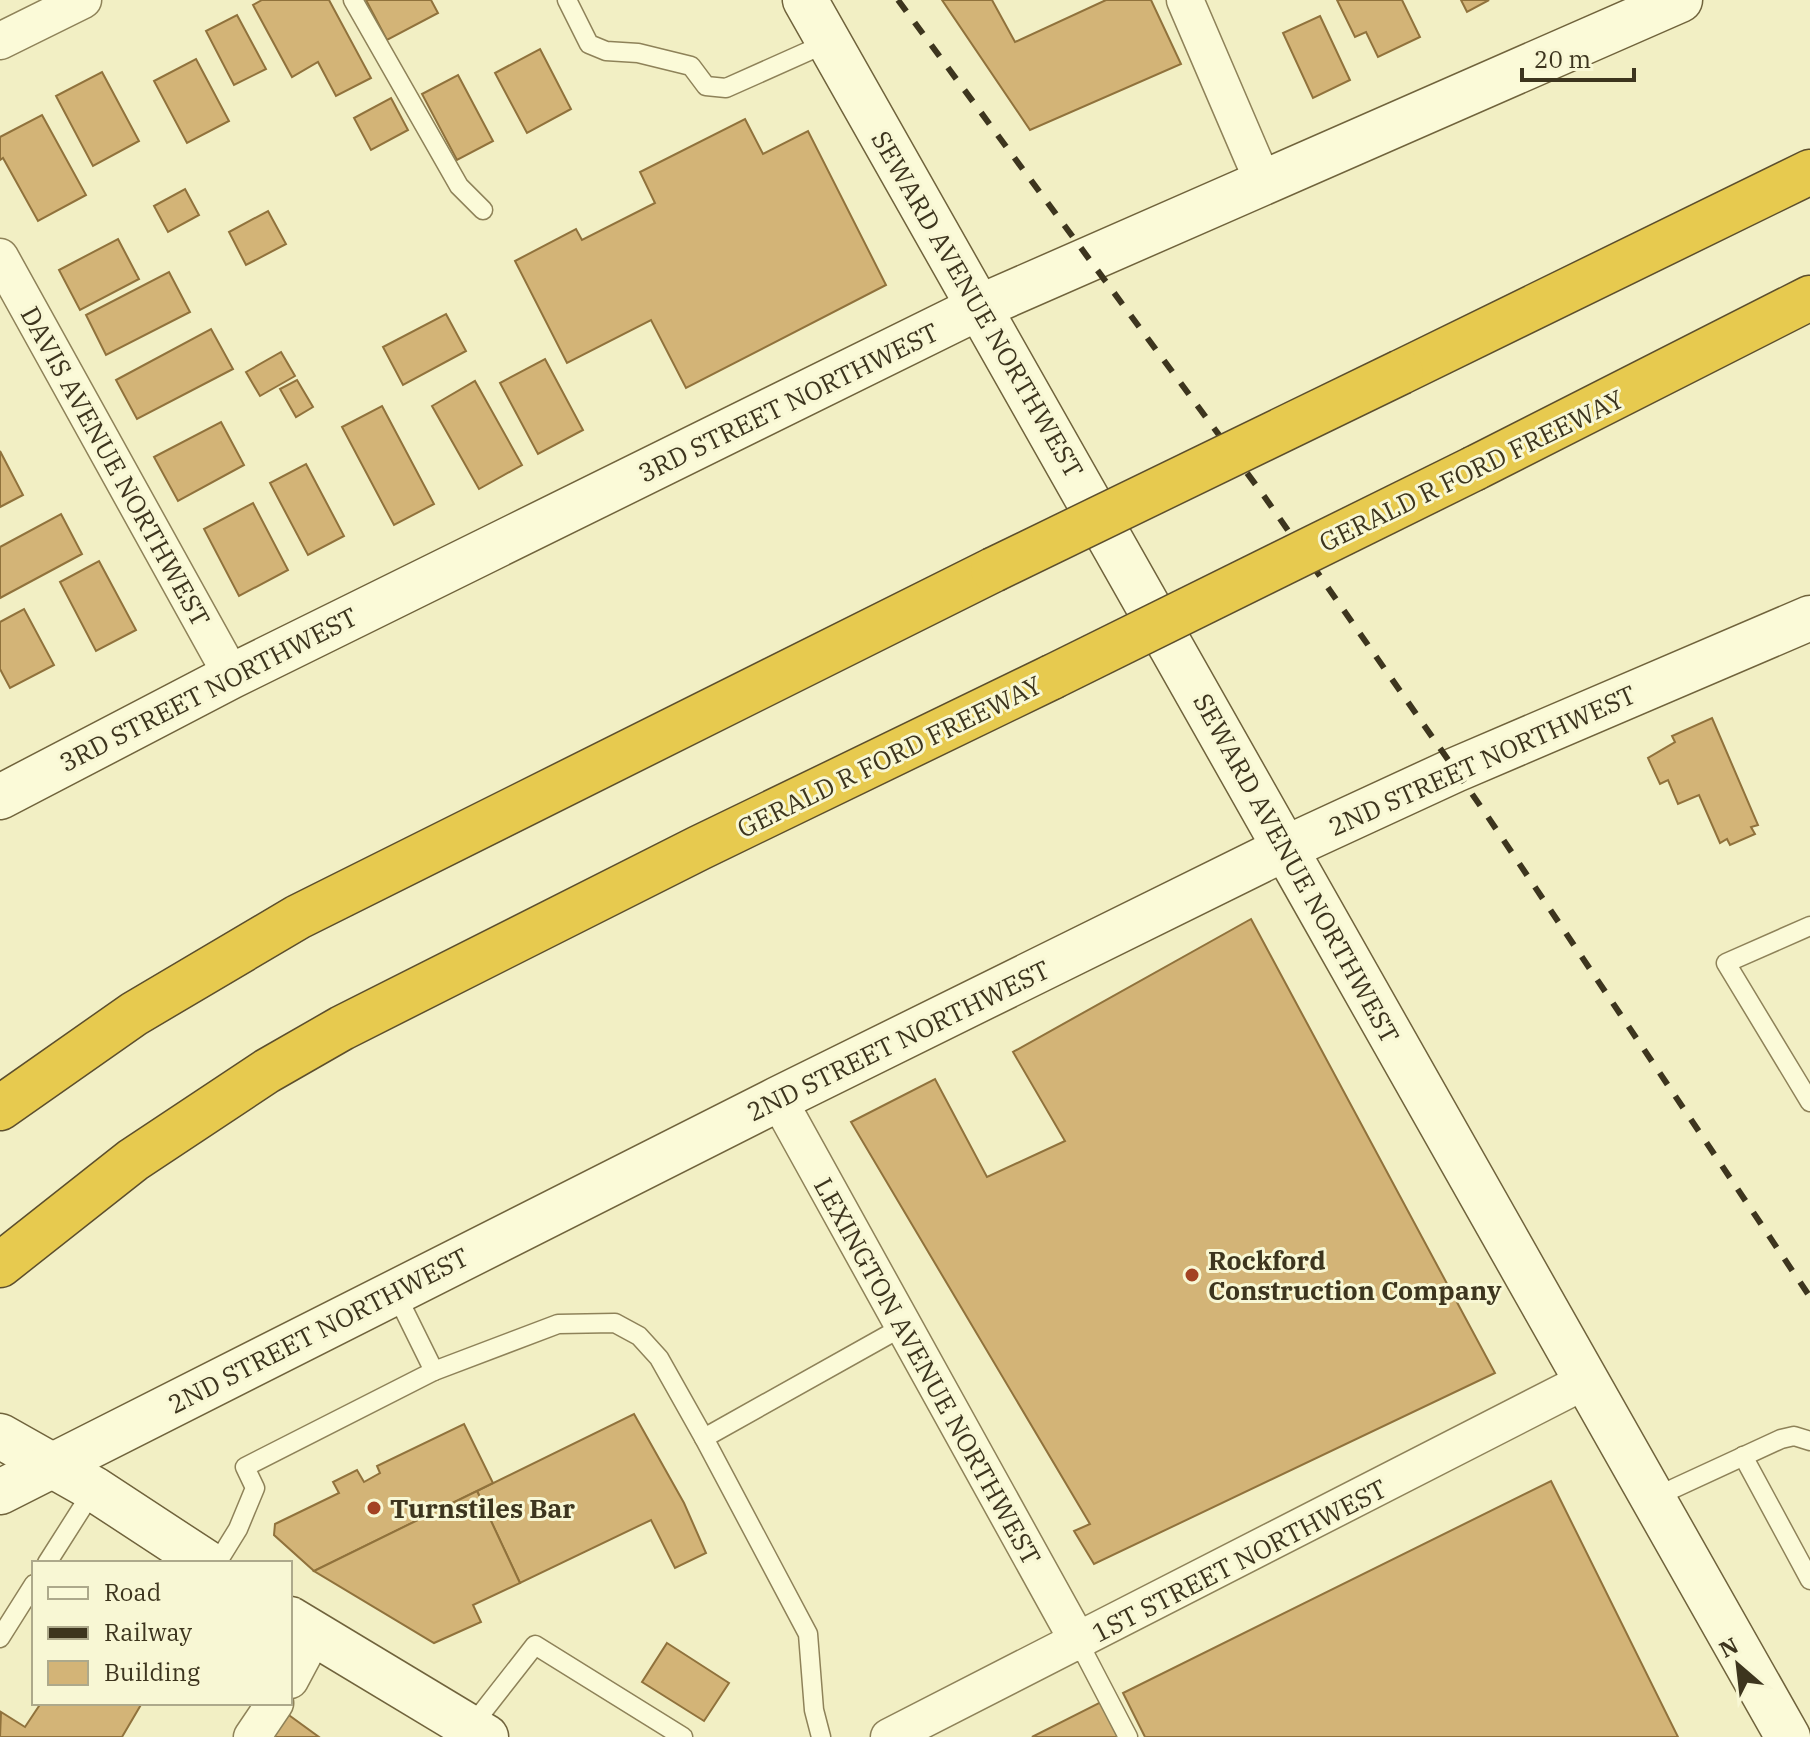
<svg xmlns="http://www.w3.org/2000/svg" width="1810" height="1737" font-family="'IBM Plex Serif',serif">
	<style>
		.building { fill: #d3b477; stroke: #90723c; stroke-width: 2 }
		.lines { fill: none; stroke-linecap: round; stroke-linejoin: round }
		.lane-casing { stroke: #8e8259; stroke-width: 21 }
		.street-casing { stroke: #8e8259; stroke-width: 39 }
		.secondary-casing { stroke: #70633c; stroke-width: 47 }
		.highway-casing { stroke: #5c4e2d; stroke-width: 47 }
		.lane { stroke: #fbfad8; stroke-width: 18 }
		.street { stroke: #fbfad8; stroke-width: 36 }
		.secondary { stroke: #fbfad8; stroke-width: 44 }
		.highway { stroke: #e7ca4f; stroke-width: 44 }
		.rail { stroke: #3d351e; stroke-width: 6; stroke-dasharray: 14 14; stroke-linecap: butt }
		.highway-bridge-casing { stroke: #5c4e2d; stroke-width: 47; stroke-linecap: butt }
		.highway-bridge { stroke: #e7ca4f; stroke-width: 44 }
		.poi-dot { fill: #a34223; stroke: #f8f7d4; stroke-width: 3 }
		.labels { text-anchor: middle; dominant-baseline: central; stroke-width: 6; stroke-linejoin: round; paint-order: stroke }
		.street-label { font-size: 26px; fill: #3d351e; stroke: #f8f7d4 }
		.poi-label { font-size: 26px; font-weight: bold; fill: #3d351e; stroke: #f8f7d4; text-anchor: start }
	</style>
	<rect width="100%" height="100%" fill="#f2efc4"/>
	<g class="building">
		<polygon points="262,0 329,0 371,78 336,96 318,62 292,77 253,5"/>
		<polygon points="366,0 431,0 438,13 387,40"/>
		<polygon points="942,0 992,0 1015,42 1106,0 1151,0 1181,64 1030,130"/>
		<polygon points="1337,0 1402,0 1420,37 1378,57 1366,32 1355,37"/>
		<polygon points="1461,0 1489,0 1467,12"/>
		<polygon points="237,15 266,69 234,85 206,31"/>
		<polygon points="1320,16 1350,80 1313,98 1283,33"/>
		<polygon points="540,49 571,109 527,133 495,73"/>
		<polygon points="196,59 229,121 187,143 154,81"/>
		<polygon points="102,72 139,141 93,166 56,96"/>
		<polygon points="458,75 493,141 457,160 422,94"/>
		<polygon points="391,98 408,130 371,150 354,118"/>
		<polygon points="42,115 86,195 38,221 3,158 0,160 0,137"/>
		<polygon points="745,119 763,154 808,131 886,285 686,388 651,320 567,363 515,261 576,229 582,240 655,203 640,172"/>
		<polygon points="185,189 199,215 168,232 154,206"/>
		<polygon points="268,211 286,244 246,265 229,232"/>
		<polygon points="118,239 139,279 80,310 59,270"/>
		<polygon points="169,272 190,312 106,355 86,315"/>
		<polygon points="446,314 466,351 403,385 383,347"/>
		<polygon points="211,329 233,369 137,419 116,380"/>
		<polygon points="281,352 295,376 260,396 246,372"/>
		<polygon points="545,359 583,430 538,454 500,383"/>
		<polygon points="297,380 313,407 296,417 280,389"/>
		<polygon points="475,381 522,465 479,489 432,406"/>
		<polygon points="382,406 434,504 394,525 342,427"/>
		<polygon points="221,422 244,465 178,501 154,457"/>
		<polygon points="0,451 23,495 0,507"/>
		<polygon points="306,464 344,536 308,555 270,483"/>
		<polygon points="253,503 288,570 239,596 204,529"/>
		<polygon points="61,514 82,554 0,598 0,547"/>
		<polygon points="99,561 136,630 96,651 60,582"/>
		<polygon points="24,609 54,665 10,688 0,669 0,622"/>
		<polygon points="1712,718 1758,825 1751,827 1755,834 1730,845 1727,839 1720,843 1699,795 1678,804 1668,780 1660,784 1648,758 1675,742 1672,736"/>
		<polygon points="1251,919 1495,1373 1094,1564 1074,1531 1090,1524 851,1122 935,1079 987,1177 1065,1141 1013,1052"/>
		<polygon points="634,1414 684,1503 706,1553 675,1568 651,1520 520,1583 477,1491"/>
		<polygon points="464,1424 493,1483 314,1571 274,1535 275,1524 339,1493 333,1482 357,1470 364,1482 380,1473 377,1466"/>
		<polygon points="1551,1481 1678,1737 1145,1737 1123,1693"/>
		<polygon points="477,1491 520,1583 473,1605 481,1622 434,1643 314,1571"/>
		<polygon points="667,1643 729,1683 704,1721 642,1682"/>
		<polygon points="1101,1702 1118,1737 1032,1737"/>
		<polygon points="41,1703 142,1703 122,1737 0,1737 1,1712 25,1727"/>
		<polygon points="286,1713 319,1737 269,1737"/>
	</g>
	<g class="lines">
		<g class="lane-casing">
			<g id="lane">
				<polyline points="353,0 459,186 483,210"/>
				<polyline points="567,0 589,44 606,51 638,53 691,66 706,86 726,88 829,42"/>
				<polyline points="1810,926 1726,963 1810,1102"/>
				<polyline points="434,1371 558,1324 615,1323 639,1336 659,1358 704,1438 808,1634 814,1710 821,1737"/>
				<polyline points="704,1438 904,1326"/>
				<polyline points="1743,1456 1810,1580"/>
				<polyline points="1653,1498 1781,1439 1794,1436 1810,1441"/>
				<polyline points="47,1563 94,1489"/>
				<polyline points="217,1563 238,1529 255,1488 245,1467 434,1371 395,1292"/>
				<polyline points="0,1638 34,1584"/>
				<polyline points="1079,1643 1128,1737"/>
				<polyline points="470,1728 535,1645 683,1737"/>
			</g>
		</g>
		<g class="street-casing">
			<g id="street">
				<polyline points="1185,0 1264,184"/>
				<polyline points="0,41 83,0"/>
				<polyline points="0,257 232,676"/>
				<polyline points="778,1099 1079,1643"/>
				<polyline points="290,1680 314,1635"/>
				<polyline points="252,1737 275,1703"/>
				<polyline points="889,1737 1587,1380"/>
			</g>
		</g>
		<g class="secondary-casing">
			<g id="secondary">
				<polyline points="805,0 1788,1737"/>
				<polyline points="0,797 232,676 982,306 1680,0"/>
				<polyline points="0,1436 94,1489 207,1563"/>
				<polyline points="0,1492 778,1099 1286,848 1455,770 1810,618"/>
				<polyline points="290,1619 486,1737"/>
			</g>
		</g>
		<g class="highway-casing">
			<g id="highway">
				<polyline points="1401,372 1810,172"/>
				<polyline points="1475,468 1810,298"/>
				<polyline points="0,1108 134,1014 298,917 993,570"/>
				<polyline points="0,1265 133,1160 267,1071 342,1028 699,848 1052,677"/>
			</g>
		</g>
		<use href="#lane" class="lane"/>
		<use href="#street" class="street"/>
		<use href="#secondary" class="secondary"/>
		<use href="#highway" class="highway"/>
		<polyline class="rail" points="898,0 1264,496 1486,814 1810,1297"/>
		<g class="highway-bridge-casing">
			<g id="highway-bridge">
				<polyline points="993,570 1401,372"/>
				<polyline points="1052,677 1475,468"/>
			</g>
		</g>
		<use href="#highway-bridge" class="highway-bridge"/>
	</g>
	<g class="poi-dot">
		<circle cx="1192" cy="1275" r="8"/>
		<circle cx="374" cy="1508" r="8"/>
	</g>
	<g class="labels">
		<g class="street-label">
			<text transform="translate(978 304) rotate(60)">SEWARD AVENUE NORTHWEST</text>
			<text transform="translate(788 402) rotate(-26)">3RD STREET NORTHWEST</text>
			<text transform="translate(116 466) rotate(61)">DAVIS AVENUE NORTHWEST</text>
			<text transform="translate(1471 470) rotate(-26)">GERALD R FORD FREEWAY</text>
			<text transform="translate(208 689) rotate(-27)">3RD STREET NORTHWEST</text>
			<text transform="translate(889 756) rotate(-26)">GERALD R FORD FREEWAY</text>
			<text transform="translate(1482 760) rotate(-24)">2ND STREET NORTHWEST</text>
			<text transform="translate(1297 868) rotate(61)">SEWARD AVENUE NORTHWEST</text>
			<text transform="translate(898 1040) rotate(-26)">2ND STREET NORTHWEST</text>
			<text transform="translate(318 1330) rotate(-27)">2ND STREET NORTHWEST</text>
			<text transform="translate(928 1371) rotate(61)">LEXINGTON AVENUE NORTHWEST</text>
			<text transform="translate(1239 1560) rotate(-27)">1ST STREET NORTHWEST</text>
		</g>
		<g class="poi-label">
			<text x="1208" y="1260">Rockford<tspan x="1208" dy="30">Construction Company</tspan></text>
			<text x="390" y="1508">Turnstiles Bar</text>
		</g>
	</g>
	<rect x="32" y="1561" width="260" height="144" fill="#f8f7d4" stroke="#ada98b" stroke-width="2"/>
	<rect x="48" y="1587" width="40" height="12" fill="#fbfad8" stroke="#ada98b" stroke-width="2"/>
	<text x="104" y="1601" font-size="24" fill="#3d351e">Road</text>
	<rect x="48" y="1627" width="40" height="12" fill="#3d351e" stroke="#ada98b" stroke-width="2"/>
	<text x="104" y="1641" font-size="24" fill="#3d351e">Railway</text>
	<rect x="48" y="1661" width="40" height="24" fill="#d3b477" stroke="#ada98b" stroke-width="2"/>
	<text x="104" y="1681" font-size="24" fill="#3d351e">Building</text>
	<g transform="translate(1738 1665) rotate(332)" stroke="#f8f7d4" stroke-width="6" paint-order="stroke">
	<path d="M0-6L14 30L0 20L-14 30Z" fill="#3d351e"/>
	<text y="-12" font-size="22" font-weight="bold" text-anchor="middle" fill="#3d351e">N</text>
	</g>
	<path d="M1522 68v12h112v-12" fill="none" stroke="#3d351e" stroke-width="4"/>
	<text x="1534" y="68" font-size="24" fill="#3d351e" stroke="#f8f7d4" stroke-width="6" paint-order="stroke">20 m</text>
</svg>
